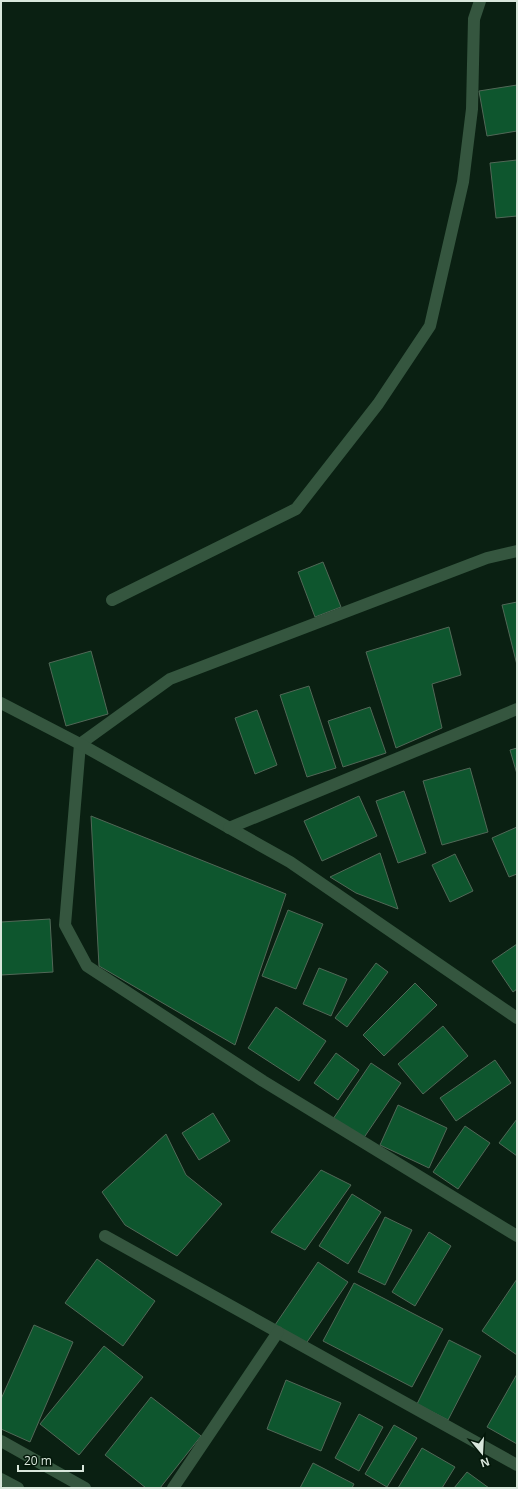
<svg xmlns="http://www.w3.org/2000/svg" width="518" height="1489" font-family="'Open Sans',sans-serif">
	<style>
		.building { fill: #0e562e; stroke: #516857 }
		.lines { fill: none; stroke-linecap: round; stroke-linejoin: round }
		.minor { stroke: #35563f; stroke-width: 12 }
	</style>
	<rect width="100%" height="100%" fill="#0a2012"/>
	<g class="building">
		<polygon points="517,85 517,131 487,136 479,91"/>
		<polygon points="517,160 517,216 496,218 490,163"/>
		<polygon points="323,562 341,607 315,617 298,572"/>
		<polygon points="517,602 517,665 502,605"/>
		<polygon points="449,627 461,675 432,684 442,728 396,748 366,652"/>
		<polygon points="91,651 108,714 66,726 49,663"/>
		<polygon points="309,686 336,768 307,777 280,695"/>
		<polygon points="370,707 386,753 343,767 328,721"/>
		<polygon points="257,710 277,765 255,774 235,718"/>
		<polygon points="517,748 517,774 510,750"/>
		<polygon points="470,768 488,832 442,845 423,781"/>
		<polygon points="404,791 426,853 398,863 376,801"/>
		<polygon points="359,796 377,836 322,861 304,821"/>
		<polygon points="91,816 286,894 235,1045 99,966"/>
		<polygon points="517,827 517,874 509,877 492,838"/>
		<polygon points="380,853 398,909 356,893 330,877"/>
		<polygon points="455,854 473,891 450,902 432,865"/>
		<polygon points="288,910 323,924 296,989 262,976"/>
		<polygon points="50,919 53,972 1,975 1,922"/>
		<polygon points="517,944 517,989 513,992 492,961"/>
		<polygon points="376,963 388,972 347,1027 335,1018"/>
		<polygon points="319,968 347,979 331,1016 303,1004"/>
		<polygon points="415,983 437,1005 384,1056 363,1035"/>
		<polygon points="276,1007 326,1041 299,1081 248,1048"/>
		<polygon points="443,1026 468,1056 423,1094 398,1064"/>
		<polygon points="336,1053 359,1070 338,1100 314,1083"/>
		<polygon points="495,1060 511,1083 456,1121 440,1098"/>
		<polygon points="371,1063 401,1083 363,1139 333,1119"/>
		<polygon points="398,1105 447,1128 429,1168 380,1145"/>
		<polygon points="213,1113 230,1141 199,1160 182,1133"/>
		<polygon points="517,1119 517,1156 499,1143"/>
		<polygon points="465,1126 490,1143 458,1189 433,1172"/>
		<polygon points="166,1134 186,1175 222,1204 177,1256 125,1225 102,1192"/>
		<polygon points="321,1170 351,1185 305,1250 271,1232"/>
		<polygon points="352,1194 381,1212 348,1264 319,1246"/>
		<polygon points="385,1217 412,1230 385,1285 358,1272"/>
		<polygon points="429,1232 451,1246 415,1306 392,1292"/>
		<polygon points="97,1259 155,1301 123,1346 65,1303"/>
		<polygon points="318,1262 348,1282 305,1345 275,1325"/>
		<polygon points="517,1279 517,1355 482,1331"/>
		<polygon points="354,1283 443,1329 412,1387 323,1341"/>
		<polygon points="34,1325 73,1342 30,1442 1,1429 1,1399"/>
		<polygon points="449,1340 481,1356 448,1420 417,1404"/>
		<polygon points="104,1346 143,1377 79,1455 40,1424"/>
		<polygon points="517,1374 517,1444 487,1427"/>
		<polygon points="286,1380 341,1403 321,1451 267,1429"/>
		<polygon points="151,1397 201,1436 160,1488 146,1488 105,1455"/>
		<polygon points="359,1414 383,1427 359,1471 335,1458"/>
		<polygon points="394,1425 417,1438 387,1487 365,1474"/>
		<polygon points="422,1448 455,1467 442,1488 398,1488"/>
		<polygon points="313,1463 354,1484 352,1488 300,1488"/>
		<polygon points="467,1472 489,1488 454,1488"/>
	</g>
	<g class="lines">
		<g class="minor">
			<polyline points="517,551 487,558 170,679 80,744 65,925 87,966 263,1081 517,1236"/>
			<polyline points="112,600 296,509 378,404 430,326 463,182 472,109 474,19 480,1"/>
			<polyline points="1,703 80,744 290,862 517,1018"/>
			<polyline points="229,828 517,709"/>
			<polyline points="105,1236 517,1465"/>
			<polyline points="1,1441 85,1488"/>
			<polyline points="1,1479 18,1488"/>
			<polyline points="173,1488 278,1332"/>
		</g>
	</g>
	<rect width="518" height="1489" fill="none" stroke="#d9e7dc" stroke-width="4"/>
	<g transform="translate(482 1453) rotate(162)" stroke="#031709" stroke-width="3" paint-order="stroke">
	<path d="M0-3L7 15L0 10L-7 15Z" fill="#d9e7dc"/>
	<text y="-6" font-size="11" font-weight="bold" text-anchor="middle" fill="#d9e7dc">N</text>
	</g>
	<path d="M18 1465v6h65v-6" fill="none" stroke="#d9e7dc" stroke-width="2"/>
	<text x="24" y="1465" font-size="12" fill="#d9e7dc" stroke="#031709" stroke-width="3" paint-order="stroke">20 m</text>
</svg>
